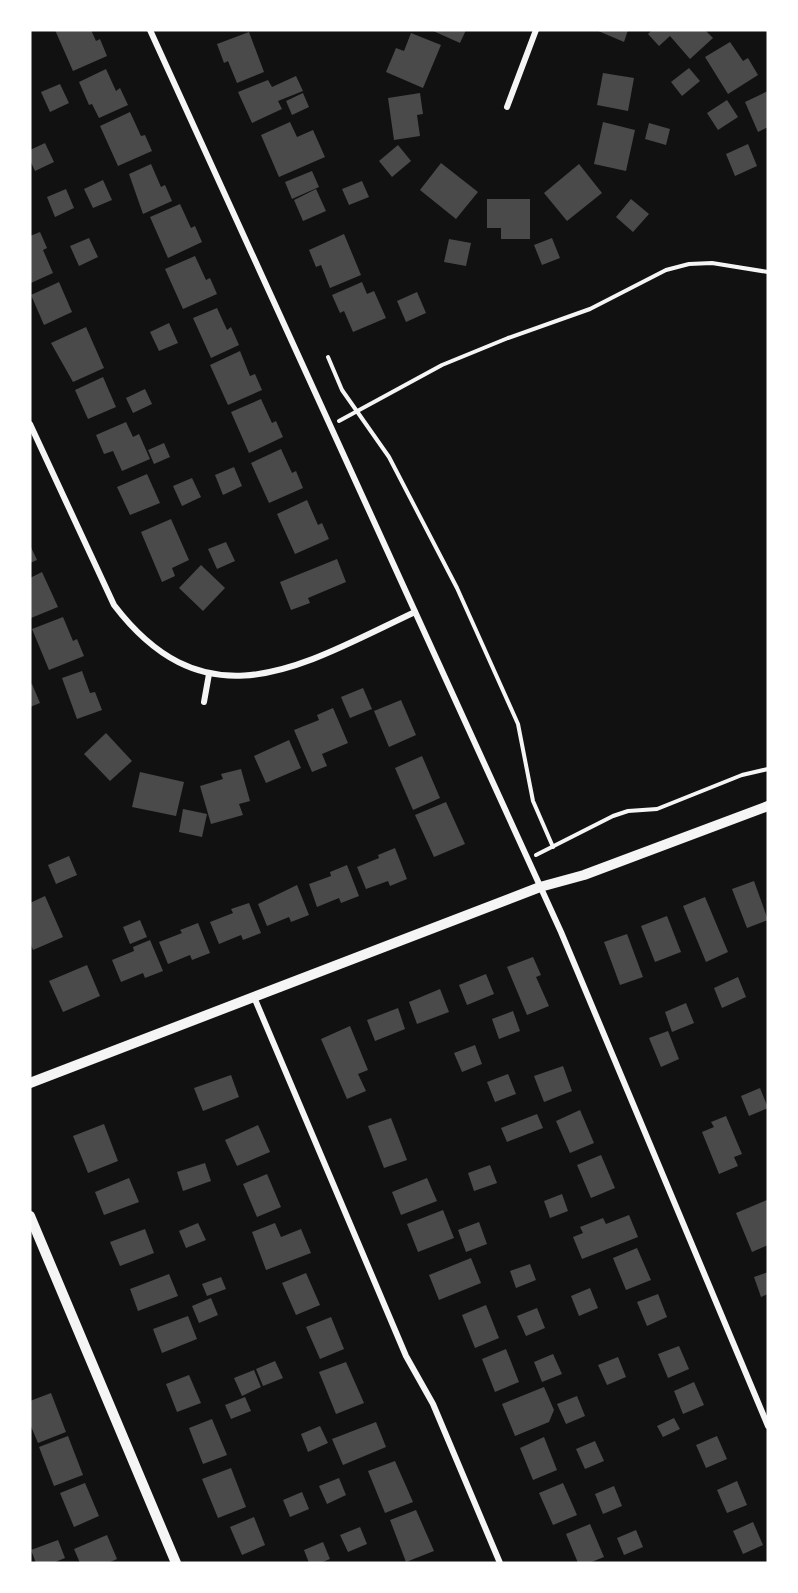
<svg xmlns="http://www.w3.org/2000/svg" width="798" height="1593" font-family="'Varela Round',sans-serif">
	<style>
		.building { fill: #4a4a4a }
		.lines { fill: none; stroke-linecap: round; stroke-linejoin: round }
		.path { stroke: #f5f5f5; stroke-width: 4 }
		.minor { stroke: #f5f5f5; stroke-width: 6 }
		.tertiary { stroke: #f5f5f5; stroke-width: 10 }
	</style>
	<rect width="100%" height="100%" fill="#111"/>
	<g class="building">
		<polygon points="55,30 91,30 96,41 100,39 107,56 73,71"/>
		<polygon points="431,30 466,30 460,43"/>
		<polygon points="596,30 628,30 624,42"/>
		<polygon points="652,30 705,30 713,38 690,59 670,36 659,46 648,34"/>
		<polygon points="249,32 264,72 237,83 228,61 224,63 217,44"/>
		<polygon points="411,33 441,45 423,88 386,72 396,48 404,51"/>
		<polygon points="730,42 743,61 748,58 758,75 728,94 705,57"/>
		<polygon points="689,68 700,81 682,96 671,82"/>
		<polygon points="106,69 116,91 120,88 128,105 99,118 92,104 89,105 79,82"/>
		<polygon points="603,73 634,78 628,111 597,105"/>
		<polygon points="296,76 303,91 278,101 282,109 252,123 238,92 268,80 272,87"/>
		<polygon points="60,84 69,103 50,112 41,92"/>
		<polygon points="768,91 768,127 758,132 745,102"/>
		<polygon points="303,93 309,107 292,115 286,101"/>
		<polygon points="420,93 423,114 417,115 420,136 394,140 388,98"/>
		<polygon points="727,100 738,117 718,130 707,113"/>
		<polygon points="130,112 141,136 145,135 152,151 118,166 100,126"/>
		<polygon points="290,122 297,137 313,130 325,157 279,177 261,135"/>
		<polygon points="603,122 635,130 626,171 594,164"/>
		<polygon points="649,123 670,129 666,145 645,139"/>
		<polygon points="45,143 54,162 35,171 30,160 30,150"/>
		<polygon points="748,144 757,166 735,176 726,154"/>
		<polygon points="398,145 411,161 392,177 379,161"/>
		<polygon points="441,163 478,192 456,219 420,190"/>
		<polygon points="151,164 161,187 165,185 172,201 143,214 129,174"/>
		<polygon points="579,164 602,193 567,221 544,193"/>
		<polygon points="312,171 319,187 292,199 285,182"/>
		<polygon points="103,180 112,200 93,208 84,189"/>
		<polygon points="362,181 369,197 349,205 342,189"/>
		<polygon points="66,189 74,208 55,217 47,197"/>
		<polygon points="316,189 326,211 303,221 294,200"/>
		<polygon points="487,199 530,199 530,239 501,239 501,228 487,228"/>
		<polygon points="631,199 649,214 633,232 616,217"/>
		<polygon points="180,204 191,228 195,226 202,242 168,258 150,217"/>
		<polygon points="40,232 47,248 43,250 53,273 31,283 30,236"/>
		<polygon points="344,234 361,275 330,288 321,265 316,267 309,250"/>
		<polygon points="89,238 98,257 79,266 70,246"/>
		<polygon points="552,238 560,258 542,265 534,245"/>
		<polygon points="449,239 471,243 466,266 444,262"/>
		<polygon points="195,256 206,280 210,278 217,294 183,309 165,269"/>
		<polygon points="59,282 72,312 44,325 31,295"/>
		<polygon points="362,282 367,294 374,291 386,318 353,332 344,311 340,313 332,295"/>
		<polygon points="417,292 426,313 406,322 397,301"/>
		<polygon points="217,308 227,330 231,327 239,345 211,358 193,318"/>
		<polygon points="169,323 178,343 159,351 150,332"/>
		<polygon points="86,327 104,368 73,382 51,343"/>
		<polygon points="240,351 250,376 255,374 262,390 228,405 210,365"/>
		<polygon points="103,377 116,407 88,419 75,390"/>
		<polygon points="145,389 152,404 133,413 126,398"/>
		<polygon points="261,399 272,423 276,421 283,437 249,453 231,412"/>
		<polygon points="126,422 133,437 139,434 150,459 122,471 113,451 104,454 96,435"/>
		<polygon points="164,443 170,457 154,464 148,450"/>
		<polygon points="281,449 292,473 296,471 303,488 269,503 251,463"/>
		<polygon points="234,467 242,486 223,495 215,475"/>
		<polygon points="147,474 160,503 130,515 117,487"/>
		<polygon points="192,478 201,497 182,506 173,486"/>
		<polygon points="307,500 318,525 322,523 329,539 295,554 277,514"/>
		<polygon points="171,519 189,560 172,568 175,576 162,582 141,532"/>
		<polygon points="226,542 235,561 217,569 208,549"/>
		<polygon points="30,545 37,560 30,563"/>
		<polygon points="337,559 346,582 308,598 310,603 291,610 280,582"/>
		<polygon points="201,565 225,588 203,611 179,588"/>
		<polygon points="42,572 58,607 31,618 30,578"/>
		<polygon points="63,617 73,641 77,639 84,656 49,670 32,629"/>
		<polygon points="82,671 90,693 95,692 102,710 77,719 62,678"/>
		<polygon points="32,684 40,703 30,707 30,685"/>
		<polygon points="363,688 372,709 350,718 341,697"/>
		<polygon points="401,700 416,735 389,747 374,711"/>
		<polygon points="333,708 348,743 322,754 327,766 312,772 294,730 319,720 317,715"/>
		<polygon points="106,733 132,761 110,781 84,754"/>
		<polygon points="289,740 301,768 266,783 254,756"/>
		<polygon points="422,756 440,798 413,810 395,768"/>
		<polygon points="241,769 250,801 239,804 243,815 211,824 200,786 223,779 221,774"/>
		<polygon points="140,772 184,782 176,816 132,807"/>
		<polygon points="446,802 465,844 434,857 415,815"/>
		<polygon points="183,809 207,814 202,837 179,832"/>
		<polygon points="395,848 407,879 390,886 388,881 366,889 357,867 379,858 378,855"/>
		<polygon points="69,856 77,875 56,884 48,865"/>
		<polygon points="347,865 359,896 341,903 339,898 317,907 309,884 331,876 330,872"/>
		<polygon points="754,881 768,920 747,928 732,889"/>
		<polygon points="297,885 309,915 291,922 289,917 267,926 258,904"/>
		<polygon points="45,896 63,937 33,950 30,942 30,903"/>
		<polygon points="705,897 728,952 706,962 683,906"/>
		<polygon points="249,903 261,933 243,940 241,935 219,944 210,922 233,913 231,909"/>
		<polygon points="667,916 681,952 655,962 641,926"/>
		<polygon points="140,920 147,937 130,944 123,927"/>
		<polygon points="198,923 210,953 192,960 190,955 168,964 159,942 182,933 180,930"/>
		<polygon points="627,934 643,977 620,985 604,942"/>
		<polygon points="150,940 163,971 145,978 143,973 121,982 112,960 134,951 133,947"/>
		<polygon points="533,957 541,975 536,977 549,1006 527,1015 507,967"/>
		<polygon points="87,965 100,996 63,1012 49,981"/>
		<polygon points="486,974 494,994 467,1005 459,985"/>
		<polygon points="738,977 746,997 722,1008 714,988"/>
		<polygon points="440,989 449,1012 417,1024 409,1002"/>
		<polygon points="686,1003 694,1023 672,1032 665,1012"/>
		<polygon points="398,1008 405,1029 375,1041 367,1020"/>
		<polygon points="513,1011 520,1031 499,1039 492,1019"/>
		<polygon points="350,1026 368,1070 358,1074 366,1091 347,1099 321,1039"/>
		<polygon points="668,1031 679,1059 661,1067 649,1038"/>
		<polygon points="475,1045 482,1064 462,1072 454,1053"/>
		<polygon points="563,1066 572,1091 544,1102 534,1076"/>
		<polygon points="508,1074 516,1094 495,1102 487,1082"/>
		<polygon points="231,1075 239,1097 203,1111 194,1088"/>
		<polygon points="760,1088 768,1108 749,1116 741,1096"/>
		<polygon points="580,1110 594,1143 570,1153 556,1121"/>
		<polygon points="537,1114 543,1128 507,1142 501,1128"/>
		<polygon points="726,1116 742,1154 734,1157 738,1166 719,1174 702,1132 714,1127 711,1122"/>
		<polygon points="391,1118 407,1160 384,1168 368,1126"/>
		<polygon points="104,1124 118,1161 88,1173 73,1136"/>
		<polygon points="258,1125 270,1152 237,1166 225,1140"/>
		<polygon points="601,1155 615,1188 591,1198 577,1165"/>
		<polygon points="205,1163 211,1181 183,1191 177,1172"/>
		<polygon points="490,1165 497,1183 474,1191 468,1173"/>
		<polygon points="267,1174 281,1207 257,1217 243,1184"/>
		<polygon points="129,1178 139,1202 104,1215 95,1192"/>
		<polygon points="427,1178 437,1201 401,1215 392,1192"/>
		<polygon points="562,1194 568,1211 550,1218 544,1201"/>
		<polygon points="767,1200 768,1245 752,1252 736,1213"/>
		<polygon points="443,1210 454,1238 418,1252 407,1224"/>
		<polygon points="629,1215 638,1237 582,1259 573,1237 583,1233 580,1227 603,1218 606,1224"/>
		<polygon points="479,1222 487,1244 466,1252 458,1230"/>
		<polygon points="198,1223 206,1240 186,1248 179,1231"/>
		<polygon points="275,1223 281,1237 301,1229 311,1253 266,1270 252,1232"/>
		<polygon points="145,1229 154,1253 120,1266 110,1242"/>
		<polygon points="637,1248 651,1280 626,1290 613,1258"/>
		<polygon points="471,1258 481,1283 439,1300 429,1275"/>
		<polygon points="530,1264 536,1280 516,1288 510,1271"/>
		<polygon points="768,1272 768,1294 761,1297 754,1277"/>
		<polygon points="306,1273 320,1305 296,1315 282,1283"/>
		<polygon points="169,1274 178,1296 138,1311 130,1289"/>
		<polygon points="221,1277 226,1289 207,1296 202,1284"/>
		<polygon points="590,1288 598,1308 579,1316 571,1296"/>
		<polygon points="658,1294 667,1317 647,1326 637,1302"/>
		<polygon points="211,1298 218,1315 199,1323 192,1306"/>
		<polygon points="486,1305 499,1338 475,1348 462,1315"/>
		<polygon points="537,1308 545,1328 526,1336 517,1316"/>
		<polygon points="188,1316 197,1339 162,1353 153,1329"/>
		<polygon points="331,1317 344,1349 320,1359 306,1327"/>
		<polygon points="679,1346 689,1369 668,1378 658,1354"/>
		<polygon points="506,1349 519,1382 495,1392 482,1359"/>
		<polygon points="553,1354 562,1374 542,1382 534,1362"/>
		<polygon points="618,1357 626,1377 607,1385 598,1365"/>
		<polygon points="275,1361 283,1378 263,1386 256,1369"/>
		<polygon points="346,1362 364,1403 336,1414 319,1372"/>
		<polygon points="254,1370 261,1387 242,1396 234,1378"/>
		<polygon points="189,1375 201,1403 177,1412 166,1384"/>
		<polygon points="694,1382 704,1405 683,1414 674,1391"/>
		<polygon points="544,1387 554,1410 549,1422 515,1436 502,1404"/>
		<polygon points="51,1393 66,1432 38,1443 30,1424 30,1401"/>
		<polygon points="577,1396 585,1416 566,1424 557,1404"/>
		<polygon points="245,1397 251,1411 231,1419 225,1405"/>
		<polygon points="674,1418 680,1429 663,1437 657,1426"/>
		<polygon points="212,1419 227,1455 203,1464 189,1428"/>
		<polygon points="376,1422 386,1447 343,1465 332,1439"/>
		<polygon points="320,1426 328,1443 308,1452 301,1434"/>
		<polygon points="68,1436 83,1475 54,1486 39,1447"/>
		<polygon points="717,1436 727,1459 706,1468 696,1445"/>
		<polygon points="544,1437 557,1470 533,1480 520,1448"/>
		<polygon points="595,1441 604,1461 585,1469 576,1449"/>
		<polygon points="395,1461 413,1502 385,1513 368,1471"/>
		<polygon points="231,1468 246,1507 218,1518 202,1479"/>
		<polygon points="339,1478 346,1495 327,1504 319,1486"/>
		<polygon points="737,1481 747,1505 727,1513 717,1490"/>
		<polygon points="85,1483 99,1516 74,1527 60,1493"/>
		<polygon points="563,1483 577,1515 553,1525 539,1493"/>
		<polygon points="614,1486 622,1506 603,1514 595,1494"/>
		<polygon points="302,1492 309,1509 290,1517 283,1500"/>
		<polygon points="416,1510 434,1551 406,1562 390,1520"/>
		<polygon points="254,1517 265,1545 242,1555 230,1527"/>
		<polygon points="753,1522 763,1545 743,1554 733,1531"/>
		<polygon points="590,1524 604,1557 589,1563 578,1563 566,1534"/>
		<polygon points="360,1527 367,1544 348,1552 340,1535"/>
		<polygon points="636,1530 643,1547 624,1555 617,1538"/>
		<polygon points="107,1535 117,1559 108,1563 80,1563 74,1549"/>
		<polygon points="58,1540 65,1558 53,1563 36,1563 31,1550"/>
		<polygon points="323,1542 330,1559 320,1563 309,1563 304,1550"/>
	</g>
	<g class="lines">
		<g class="path">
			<polyline points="328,357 342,390 389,457 457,588 518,724 533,801 553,847"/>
			<polyline points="339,421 442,365 508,338 590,309 666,270 689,264 712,263 768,272"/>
			<polyline points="536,855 613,816 628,811 657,809 742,775 768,769"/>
		</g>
		<g class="minor">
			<polyline points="150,30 561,932 768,1426"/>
			<polyline points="507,107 536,30"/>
			<path d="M30,424L114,605C208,728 304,664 415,612"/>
			<polyline points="204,702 209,674"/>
			<polyline points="254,997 406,1356 433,1404 500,1563"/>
		</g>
		<g class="tertiary">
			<polyline points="30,1083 540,887 584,875 768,806"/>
			<polyline points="30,1216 176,1563"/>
		</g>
	</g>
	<rect width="798" height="1593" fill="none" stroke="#ffffff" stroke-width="63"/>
</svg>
